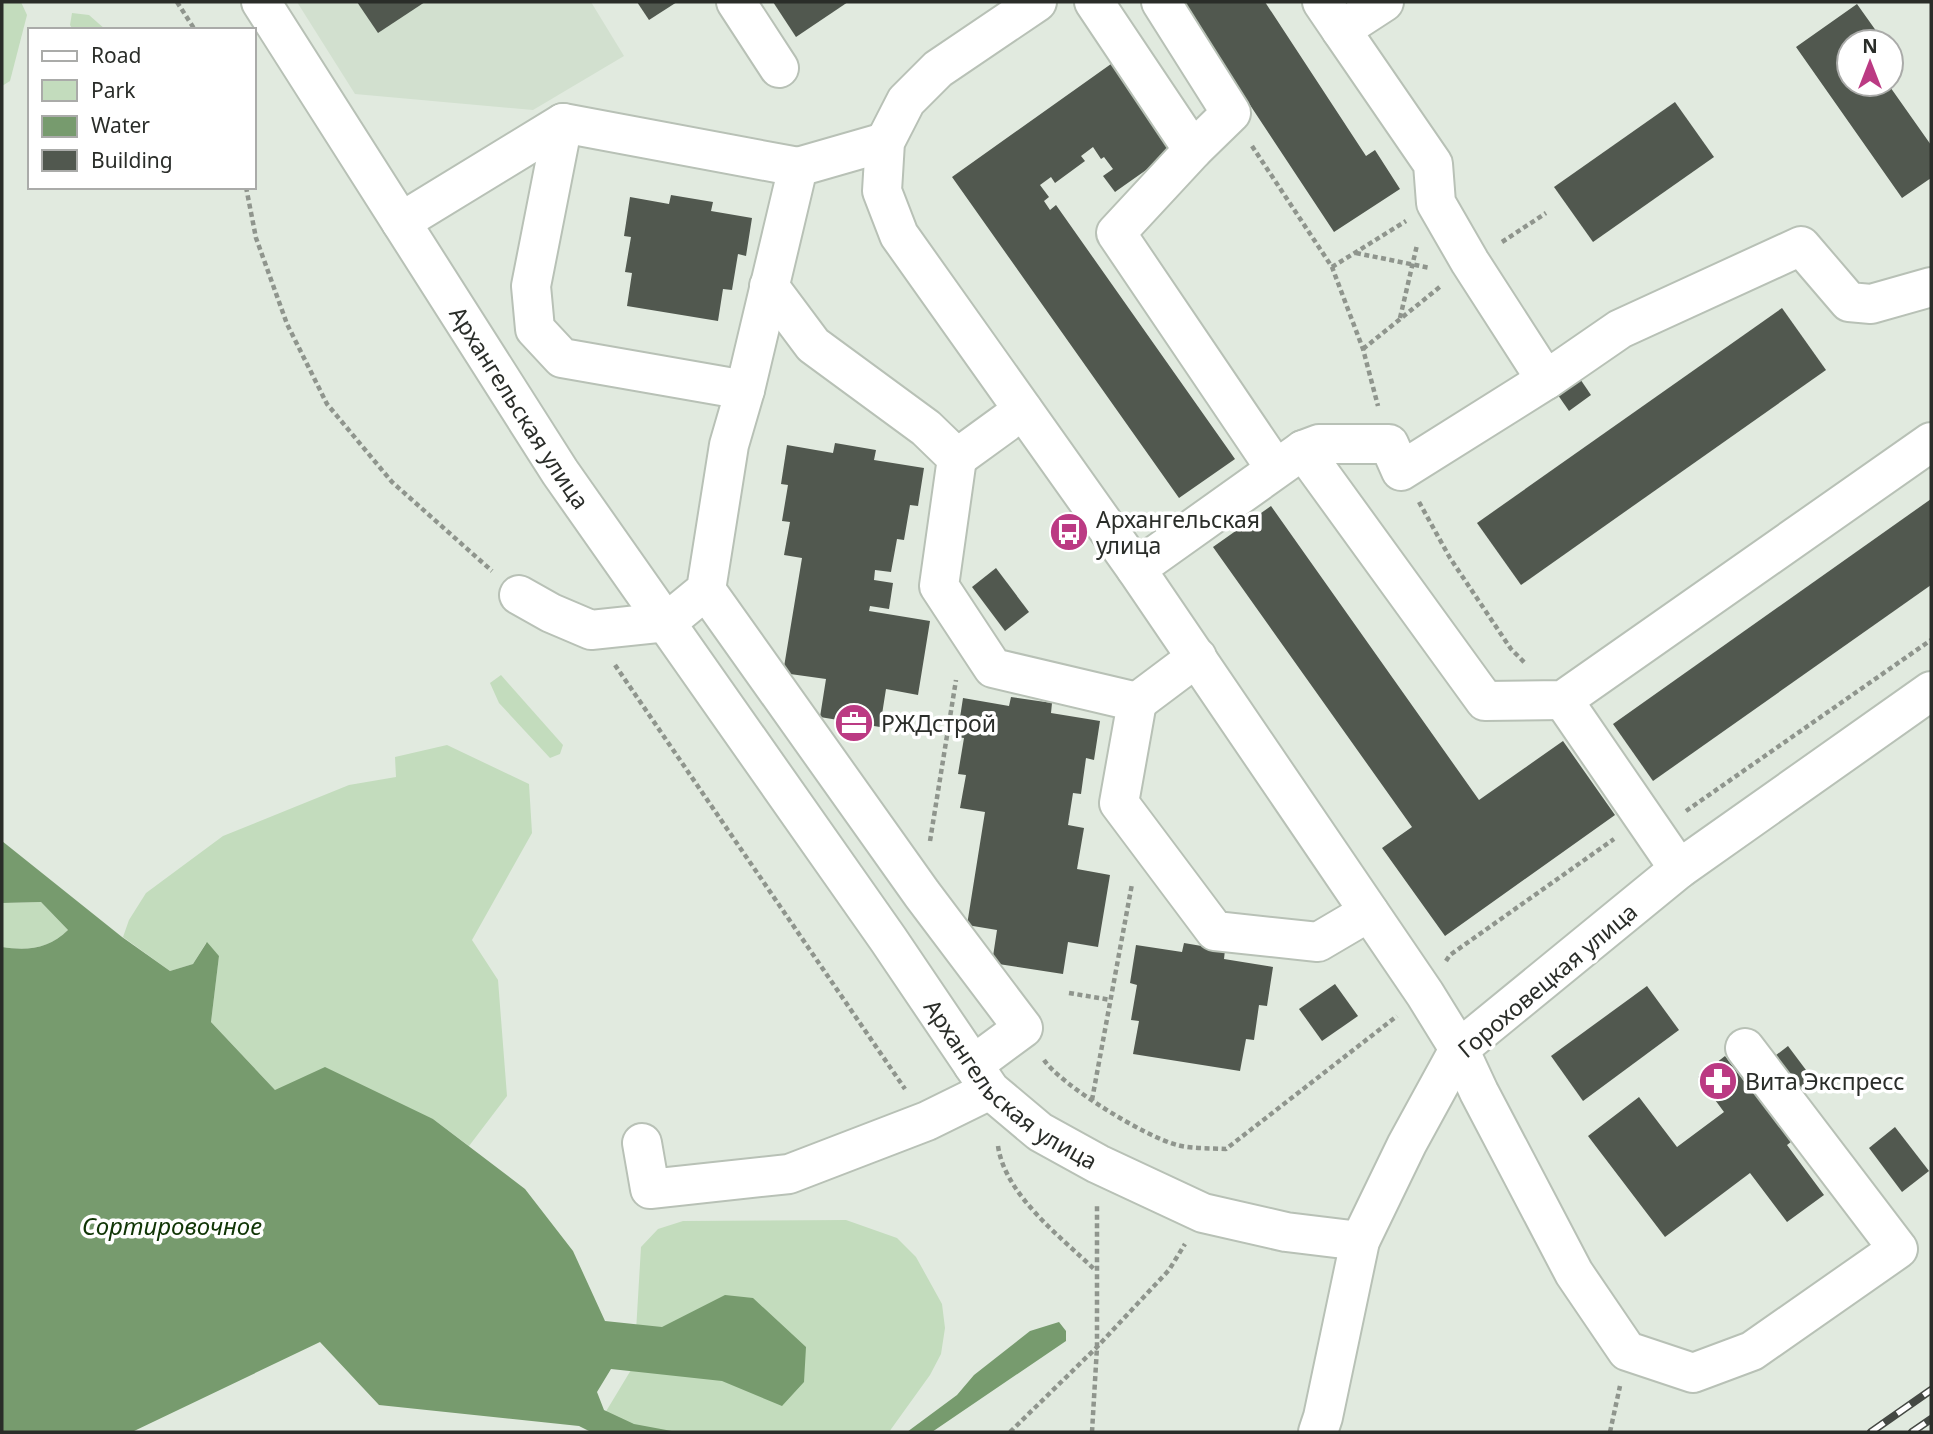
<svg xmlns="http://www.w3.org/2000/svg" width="1933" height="1434" font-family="'Noto Sans',sans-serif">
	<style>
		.built { fill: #d2e0cf }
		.green { fill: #c3dcbd }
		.water { fill: #779b6e }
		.building { fill: #51584f }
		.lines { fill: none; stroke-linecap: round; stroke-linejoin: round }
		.minor-casing { stroke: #b8c1b6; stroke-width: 42 }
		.path { stroke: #8f958d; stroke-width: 4.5; stroke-dasharray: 5 3.5; stroke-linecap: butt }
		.minor { stroke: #fff; stroke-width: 38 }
		.rail-casing { stroke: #444843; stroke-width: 8 }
		.rail { stroke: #fff; stroke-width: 5; stroke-dasharray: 16; stroke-linecap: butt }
		.labels { text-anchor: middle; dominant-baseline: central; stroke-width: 7; stroke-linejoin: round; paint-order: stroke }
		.street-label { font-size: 23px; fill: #2a2d29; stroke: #fff }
		.poi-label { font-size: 23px; fill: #2a2d29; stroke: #fff; text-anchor: start }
		.water-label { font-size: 24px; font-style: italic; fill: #103505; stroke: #fff }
	</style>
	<rect width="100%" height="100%" fill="#e1eadf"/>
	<polygon class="built" points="297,2 591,2 624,56 533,110 355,94"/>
	<g class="green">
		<polygon points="2,2 21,2 27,15 10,81 2,86"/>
		<polygon points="72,13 89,15 106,30 73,30 70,25"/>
		<polygon points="501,675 563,745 560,754 550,758 499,703 490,683"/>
		<polygon points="447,745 529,784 532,833 472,940 498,980 507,1096 469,1146 433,1119 275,1090 211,1022 219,956 206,943 193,964 170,971 123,937 129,920 146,893 223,836 349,785 396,777 395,757"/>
		<path d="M41,902L68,930C49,949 27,951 2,947V903Z"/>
		<polygon points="846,1220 897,1238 916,1257 942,1304 945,1328 941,1354 930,1375 889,1432 590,1432 596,1428 634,1365 641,1247 658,1229 683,1221"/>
	</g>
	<g class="water">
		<path d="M2,841L122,937L170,971L193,964L207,942L219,956L211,1022L275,1090L325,1067L433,1119L525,1189L573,1251L605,1321L662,1327L725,1295L753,1298L806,1347L804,1382L782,1406L722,1381L611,1369L597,1392L604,1410L634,1424L677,1432H591L579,1426L379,1405L320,1342L132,1432H2V947C27,951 49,949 68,930L41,902L2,903Z"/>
		<polygon points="1059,1322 1066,1331 1066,1341 932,1432 907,1432 957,1395 974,1375 1030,1331"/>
	</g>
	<g class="building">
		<polygon points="357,2 425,2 378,33"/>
		<polygon points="637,2 677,2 649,20"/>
		<polygon points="773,2 848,2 796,37"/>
		<polygon points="1182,2 1265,2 1366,156 1375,150 1400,189 1334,232"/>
		<polygon points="1857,4 1884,42 1849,42 1849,84 1888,84 1931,145 1931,178 1902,198 1796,47"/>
		<polygon points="1111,64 1173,151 1115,192 1103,176 1113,169 1104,157 1101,159 1093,147 1081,156 1085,161 1055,183 1051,177 1040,185 1049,197 1044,201 1050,210 1056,205 1235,459 1179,498 952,177"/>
		<polygon points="1675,102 1714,157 1593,242 1554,187"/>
		<polygon points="671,195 713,202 711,211 752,218 746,256 738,254 732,290 723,289 718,321 627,306 632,273 625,272 631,237 624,236 630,197 669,204"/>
		<polygon points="1782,308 1826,370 1521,585 1477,523"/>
		<polygon points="1574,370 1591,395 1569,411 1551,385"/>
		<polygon points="835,443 876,450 874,460 924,468 918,506 910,505 904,540 897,539 891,572 875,570 874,580 893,583 889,609 870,606 869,611 930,621 918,695 886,689 880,727 820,717 826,679 783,673 802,558 784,555 790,522 782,521 788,485 781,484 787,445 833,453"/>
		<polygon points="1931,499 1931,585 1653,781 1613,724"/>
		<polygon points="1271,506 1479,800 1563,741 1615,815 1445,936 1382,848 1412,827 1213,547"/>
		<polygon points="996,568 1029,612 1005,631 972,587"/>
		<polygon points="1011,697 1052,703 1051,713 1100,721 1094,760 1086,758 1081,794 1073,793 1068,825 1084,828 1077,869 1110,875 1098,947 1068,942 1063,974 992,963 997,930 967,925 985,812 960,808 966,775 958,774 964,738 957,737 963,698 1009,706"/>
		<polygon points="1184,943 1225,950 1224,959 1273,967 1267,1006 1259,1005 1254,1040 1246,1039 1240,1071 1133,1054 1139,1021 1131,1020 1137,985 1130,983 1136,945 1182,952"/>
		<polygon points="1335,984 1358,1016 1322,1041 1299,1009"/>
		<polygon points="1647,986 1679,1030 1583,1101 1551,1056"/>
		<polygon points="1788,1046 1815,1082 1798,1094 1771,1059"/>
		<polygon points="1725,1056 1753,1093 1762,1086 1800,1135 1787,1145 1824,1195 1787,1222 1750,1173 1665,1237 1588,1136 1639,1097 1677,1147 1724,1112 1698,1077"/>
		<polygon points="1895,1127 1929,1171 1902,1192 1869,1148"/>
	</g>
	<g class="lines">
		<g class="minor-casing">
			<g id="minor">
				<path id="s1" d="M261,2L560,472L888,939L990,1090L1040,1132L1098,1164L1203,1213L1286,1232L1360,1241"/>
				<polyline points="736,2 779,68"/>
				<polyline points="1037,2 938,69 906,101 885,142 882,191 899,235 1136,569 1425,994 1459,1049 1479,1092 1574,1273 1627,1351 1693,1373 1752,1351 1898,1249 1745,1048"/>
				<polyline points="1094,2 1193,150 1116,233 1275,468"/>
				<polyline points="1161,2 1231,113 1193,150"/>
				<polyline points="1322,2 1341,30 1384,2"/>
				<polyline points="1341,30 1433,164 1436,203 1470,262 1546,380 1620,329 1801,246 1849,302 1871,304 1931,287"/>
				<polyline points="563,123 531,286 535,329 562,358 745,390"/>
				<polyline points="401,222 563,123 798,167"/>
				<polyline points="769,286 813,345 926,428 957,458 939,586 993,668 1137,702 1119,803 1215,931 1318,942 1369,912"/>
				<polyline points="1303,450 1485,701 1563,700 1931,442"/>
				<polyline points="957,458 1023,410"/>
				<polyline points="1136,569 1303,450 1319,444 1389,444 1401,471 1546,380"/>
				<polyline points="706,590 922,894 1023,1028 973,1065"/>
				<polyline points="519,595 551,613 591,630 667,622 706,590 729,445 745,390 798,167 885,142"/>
				<polyline points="1563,700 1679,869"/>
				<polyline points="1137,702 1197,657"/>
				<polyline points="642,1143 650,1189 789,1174 927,1121 990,1090"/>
				<polyline points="1318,1432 1323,1417 1360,1241 1407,1144 1459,1049 1679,869 1931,691"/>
			</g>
		</g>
		<g class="path">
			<polyline points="177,2 195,30"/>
			<polyline points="1252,146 1332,267 1363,349 1378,406"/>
			<polyline points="246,187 256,238 287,324 327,404 392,482 492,571"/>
			<polyline points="1502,242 1546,213"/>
			<polyline points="1356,253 1430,268"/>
			<polyline points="1332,267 1406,221"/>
			<polyline points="1400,318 1417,245"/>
			<polyline points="1363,349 1441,286"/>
			<polyline points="1419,502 1450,558 1511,649 1525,663"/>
			<polyline points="615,665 905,1089"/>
			<polyline points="1686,811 1931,640"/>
			<polyline points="930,841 956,680"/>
			<polyline points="1446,961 1450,955 1614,839"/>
			<polyline points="1069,993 1111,1000"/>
			<path d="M1044,1060C1062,1086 1146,1137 1177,1145C1192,1149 1211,1148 1226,1149L1397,1016"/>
			<polyline points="1092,1100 1132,884"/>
			<path d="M998,1146C1005,1195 1061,1237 1094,1269"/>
			<polyline points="1010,1432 1097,1347 1169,1270 1185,1244"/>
			<polyline points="1092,1432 1097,1347 1097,1206"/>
			<polyline points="1610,1432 1620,1386"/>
		</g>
		<use href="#minor" class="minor"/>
		<g class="rail-casing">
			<g id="rail">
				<polyline points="1871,1432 1931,1390"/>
				<polyline points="1912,1432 1931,1419"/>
			</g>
		</g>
		<use href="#rail" class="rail"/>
	</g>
	<defs>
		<g id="bus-disc" transform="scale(2.0125)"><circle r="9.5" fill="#bb3a83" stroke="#fff"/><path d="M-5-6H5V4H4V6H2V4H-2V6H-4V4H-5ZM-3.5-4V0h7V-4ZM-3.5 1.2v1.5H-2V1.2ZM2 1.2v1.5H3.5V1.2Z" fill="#fff"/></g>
		<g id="office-disc" transform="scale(2.0125)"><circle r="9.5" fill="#bb3a83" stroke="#fff"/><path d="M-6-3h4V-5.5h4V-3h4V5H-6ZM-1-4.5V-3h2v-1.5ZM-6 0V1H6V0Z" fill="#fff"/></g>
		<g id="pharmacy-disc" transform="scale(2.0125)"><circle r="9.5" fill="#bb3a83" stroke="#fff"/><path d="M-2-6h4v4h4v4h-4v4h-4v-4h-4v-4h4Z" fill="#fff"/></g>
	</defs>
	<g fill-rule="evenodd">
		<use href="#bus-disc" x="1069" y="532"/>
		<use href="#office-disc" x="854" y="723"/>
		<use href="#pharmacy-disc" x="1718" y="1081"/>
	</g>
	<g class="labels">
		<g class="street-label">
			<text stroke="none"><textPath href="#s1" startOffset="481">Архангельская улица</textPath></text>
			<text transform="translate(1547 980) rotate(-40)">Гороховецкая улица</text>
			<text stroke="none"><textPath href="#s1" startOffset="1321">Архангельская улица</textPath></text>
		</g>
		<g class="poi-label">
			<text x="1096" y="519">Архангельская<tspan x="1096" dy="26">улица</tspan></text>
			<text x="881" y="723">РЖДстрой</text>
			<text x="1745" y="1081">Вита Экспресс</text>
		</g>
		<g class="water-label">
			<text x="172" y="1225">Сортировочное</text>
		</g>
	</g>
	<rect width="1933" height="1434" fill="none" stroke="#2a2d29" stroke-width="7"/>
	<rect x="28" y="28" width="228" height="161" fill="#ffffff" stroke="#aaaba9" stroke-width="2"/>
	<rect x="42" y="51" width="35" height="10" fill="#ffffff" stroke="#aaaba9" stroke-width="2"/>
	<text x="91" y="63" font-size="21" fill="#2a2d29">Road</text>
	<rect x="42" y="80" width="35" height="21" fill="#c3dcbd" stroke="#aaaba9" stroke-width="2"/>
	<text x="91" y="98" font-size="21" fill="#2a2d29">Park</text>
	<rect x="42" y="116" width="35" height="21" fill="#779b6e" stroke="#aaaba9" stroke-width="2"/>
	<text x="91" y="133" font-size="21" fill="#2a2d29">Water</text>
	<rect x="42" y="150" width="35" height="21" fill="#51584f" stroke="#aaaba9" stroke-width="2"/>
	<text x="91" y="168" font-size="21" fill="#2a2d29">Building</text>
	<g transform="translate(1870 63)"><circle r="33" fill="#ffffff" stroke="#aaaba9" stroke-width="2"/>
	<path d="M0-5L12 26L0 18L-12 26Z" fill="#bb3a83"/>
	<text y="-10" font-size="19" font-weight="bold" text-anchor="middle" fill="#2a2d29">N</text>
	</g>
</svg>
